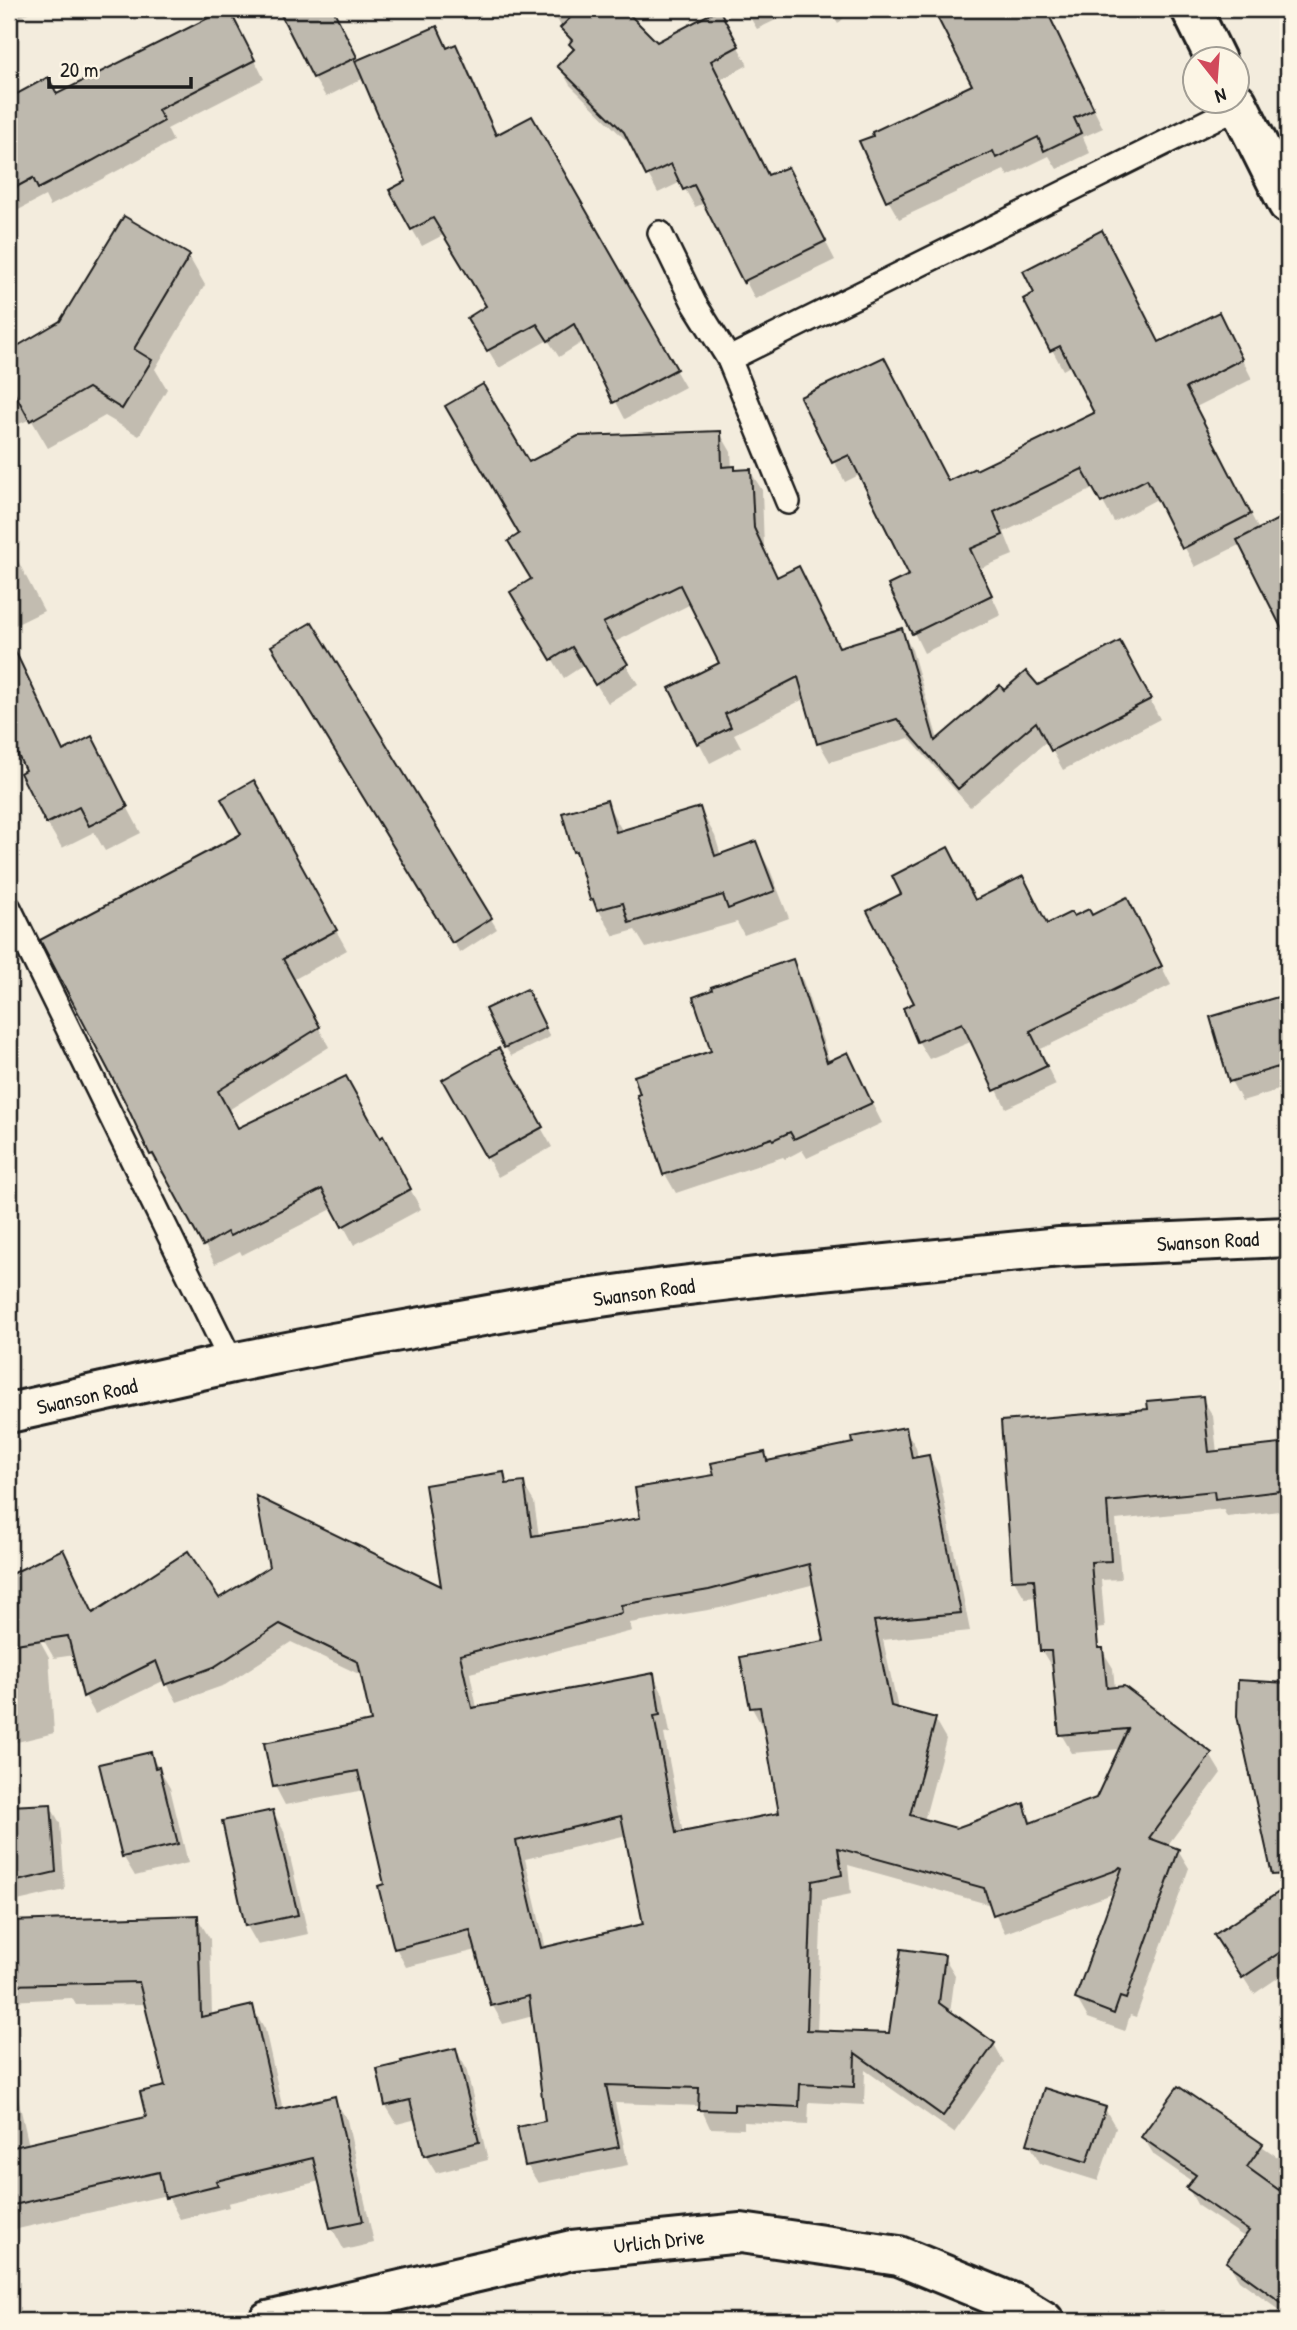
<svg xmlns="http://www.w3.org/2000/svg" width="1297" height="2330" font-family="'Patrick Hand',sans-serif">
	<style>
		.shadow { fill: #0003; fill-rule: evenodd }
		.building { fill: #beb9ae; stroke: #1c1c1c; stroke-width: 2; fill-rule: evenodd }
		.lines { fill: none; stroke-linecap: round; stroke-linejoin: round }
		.lane-casing { stroke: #1c1c1c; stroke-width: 28 }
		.street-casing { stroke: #1c1c1c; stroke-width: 44 }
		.secondary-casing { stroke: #1c1c1c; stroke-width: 44 }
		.lane { stroke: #fcf5e5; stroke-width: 23 }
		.street { stroke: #fcf5e5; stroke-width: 38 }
		.secondary { stroke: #fcf5e5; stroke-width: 38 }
		.labels { text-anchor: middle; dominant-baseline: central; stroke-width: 7; stroke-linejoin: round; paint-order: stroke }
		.street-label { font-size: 21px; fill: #1c1c1c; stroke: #fcf5e5 }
	</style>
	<rect width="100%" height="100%" fill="#f3ecdd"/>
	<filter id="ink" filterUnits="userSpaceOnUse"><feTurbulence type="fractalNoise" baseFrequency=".0143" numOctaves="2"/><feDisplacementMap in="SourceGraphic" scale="14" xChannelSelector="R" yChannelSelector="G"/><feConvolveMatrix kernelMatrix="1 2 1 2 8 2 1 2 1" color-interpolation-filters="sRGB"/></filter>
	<g filter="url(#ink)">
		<g class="shadow">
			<polygon points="9,9 36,9 9,22"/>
			<polygon points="301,9 332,9 359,61 436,28 448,49 456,46 466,63 497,136 531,119 685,387 625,419 584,341 559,357 548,340 499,368 469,318 488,307 445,234 422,246 412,229 408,182 364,78 326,97 314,78 284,17"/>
			<polygon points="551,9 622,9 657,44 718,11 748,65 720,80 769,176 798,188 835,260 755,299 705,203 695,207 681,182 658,193 634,148 570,85 559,66 575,50"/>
			<polygon points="745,9 799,9 757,29"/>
			<polygon points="829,9 852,9 838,24"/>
			<polygon points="935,9 1044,9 1103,128 1083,137 1090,153 1057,169 1049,156 1008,176 1004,170 899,219 888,200 974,86"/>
			<polygon points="239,28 264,79 167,129 173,141 102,179 50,206 45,196 9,215 9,100 48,80 57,96"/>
			<polygon points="125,218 189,257 205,285 155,369 167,389 139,436 105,416 48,448 31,419 9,428 9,353 62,323"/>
			<polygon points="1025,299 1159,344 1229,333 1252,379 1196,407 1259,530 1288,516 1288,635 1241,544 1195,567 1159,498 1114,522 1095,488 1004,532 1013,555 979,569 1001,615 924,653 891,586 911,576 861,474 845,482 802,398 948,483 975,472 1096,413 1072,365 1063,370"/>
			<polygon points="720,433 731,452 732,468 734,468 737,472 750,471 762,490 764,549 778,579 799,568 839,649 901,630 912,650 938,740 1004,692 1038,687 1130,663 1160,719 1063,770 1047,741 970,807 909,738 830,762 819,743 806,698 734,734 741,747 710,763 671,689 721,664 691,604 613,643 638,684 608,703 584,665 564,678 524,612 533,580 520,535 528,465"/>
			<polygon points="9,544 44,611 9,628"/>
			<polygon points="311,624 497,929 460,953 273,647"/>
			<polygon points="9,654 22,681 27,679 41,704 64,752 91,738 141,833 105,851 94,832 62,848 47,823 28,770 9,732"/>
			<polygon points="253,783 347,950 293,980 329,1047 227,1111 238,1130 380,1140 393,1158 421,1209 354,1245 334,1208 242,1255 240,1251 215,1264 165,1172 162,1174 151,1154 243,835"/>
			<polygon points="606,802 623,832 700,809 715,836 721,856 755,843 770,870 789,918 744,935 737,922 646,948 635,930 614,936 592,899 581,863 575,851"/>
			<polygon points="975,902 1047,926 1073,918 1137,918 1171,985 1039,1050 1056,1085 1006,1108 973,1041 929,1059 918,1041 917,1004"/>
			<polygon points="792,961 803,981 830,1062 847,1054 882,1123 807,1158 802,1150 785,1159 783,1157 676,1193 665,1174 714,1052"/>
			<polygon points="1288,996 1288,1087 1242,1101 1231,1081 1212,1018"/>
			<polygon points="532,1000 550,1037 511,1056 505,1047"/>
			<polygon points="498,1051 552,1147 498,1177 445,1080"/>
			<path d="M1202,1398L1213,1416L1217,1453L1288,1445V1510L1227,1517L1223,1509L1116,1520L1121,1579L1101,1580L1105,1628L1084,1630L1100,1650H1102L1113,1668L1115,1689L1210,1755L1221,1773L1167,1846L1178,1850L1189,1868L1136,2017L1130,2015L1125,2031L1088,2018L1077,1999L1115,1893L1005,1933L991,1905L848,1865L851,1894L822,1900L817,2032L890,2035L944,1957L955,1975L950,2013L994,2044L1004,2062L954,2133L865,2070L864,2105L809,2102L808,2125L744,2122V2129L710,2128L700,2106L615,2103L628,2165L538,2183L527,2165L547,2122L533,2016L503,2024L493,2006L477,1950L406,1967L396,1948L386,1886L364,1790L285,1805L275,1786L373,1723L363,1676L291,1642L225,1685L177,1702L165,1680L95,1714L85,1696L75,1655L54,1658L43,1639L63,1551L94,1614L218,1601L443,1589L503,1474L510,1486L523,1484L534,1502L539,1536L642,1519L716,1477L764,1454L769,1462L855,1444L905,1429L916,1447L918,1459L929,1457L939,1475L970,1631L883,1640L898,1709L935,1720L946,1739L924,1821L956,1830L1023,1805L1033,1823L1098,1800L1121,1749L1072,1753L1061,1734L1055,1669H1053L1042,1651L1037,1597L1025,1598L1014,1580L1150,1410ZM815,1584L826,1643L752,1708L762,1726H765L781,1814L683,1834L664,1734L670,1733L663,1694L653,1675L477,1708L470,1673L632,1631L630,1623L720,1608ZM627,1835L645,1925L546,1949L525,1859Z"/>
			<polygon points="39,1639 49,1657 54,1733 9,1744 9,1646"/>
			<polygon points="1282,1655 1288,1656 1288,1844 1275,1848"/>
			<polygon points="150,1754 170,1788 188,1863 135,1876 123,1856"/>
			<polygon points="50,1806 60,1823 65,1890 9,1903 9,1808"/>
			<polygon points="273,1812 284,1831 308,1934 258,1945 247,1926 224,1823"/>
			<polygon points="1288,1888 1288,1971 1254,1994 1216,1935"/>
			<polygon points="197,1917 210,1939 212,2016 252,2007 265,2029 283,2110 334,2098 347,2120 374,2243 344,2250 332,2228 320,2181 228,2203 229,2207 180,2219 167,2195 9,2231 9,2073 15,2084 29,2146 148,2118 167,2087 146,2004 76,2005 72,1998 9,2001 9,1923"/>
			<polygon points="456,2050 466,2068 488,2160 436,2173 425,2155 417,2119 397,2124 386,2106"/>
			<polygon points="1178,2089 1288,2164 1288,2316 1239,2280 1228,2262 1246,2238 1198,2206 1188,2188 1193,2182 1154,2155 1143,2137"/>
			<polygon points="1105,2109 1116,2128 1098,2181 1040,2163 1029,2143"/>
		</g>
		<g class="building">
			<polygon points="226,9 229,9 255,60 158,110 164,121 92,161 38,189 33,178 9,191 9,98 48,77 57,94"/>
			<polygon points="278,9 333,9 357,57 313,78"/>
			<polygon points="579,9 624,9 657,42 719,9 739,46 711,61 768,175 788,167 826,241 744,281 744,284 694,185 683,190 671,164 646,176 624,132 557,66 574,49 569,44 572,40 560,28"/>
			<polygon points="933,9 1046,9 1094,109 1074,118 1081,133 1044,151 1038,137 996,158 993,151 886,201 859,141 873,136 872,132 972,85"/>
			<polygon points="437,26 447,48 456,44 496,135 532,116 677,369 613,403 574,324 548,341 537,324 487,351 467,318 486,306 433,218 411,230 389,190 406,181 355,61"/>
			<polygon points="124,216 190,255 134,349 152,360 122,409 88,388 30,421 9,383 9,351 60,321"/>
			<polygon points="1102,230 1159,342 1219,312 1242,359 1186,388 1251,514 1182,549 1147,479 1101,503 1082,469 994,512 1003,535 970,549 992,595 912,634 888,585 909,575 849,455 832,463 800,397 884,357 948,481 975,468 976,470 1094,413 1060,346 1050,351 1023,299 1034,293 1023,271"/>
			<polygon points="483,384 529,462 578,436 721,431 722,467 735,466 735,470 751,469 754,528 777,577 799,566 839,647 902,628 935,741 1000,685 1004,690 1026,671 1038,685 1120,641 1151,699 1051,751 1036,722 958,789 897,719 817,744 798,677 725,714 731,727 697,744 669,688 719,663 680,585 603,623 628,664 595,685 572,647 551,660 510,592 531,579 508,541 519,534 445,406"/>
			<polygon points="1288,514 1288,641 1237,540"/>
			<polygon points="312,622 492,918 452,943 271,646"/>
			<polygon points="9,638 63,751 92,736 128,807 89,826 79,807 46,824 20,773 25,770 9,736"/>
			<polygon points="254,780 337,930 283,959 320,1027 218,1091 238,1128 346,1076 380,1138 383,1136 411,1189 342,1227 322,1189 230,1236 227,1232 203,1246 153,1154 150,1155 124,1100 40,940 241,834 221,799"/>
			<polygon points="607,800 616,832 700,807 715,856 756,841 775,891 728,909 723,895 629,923 623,903 597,910 593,899 590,900 576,851 573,852 562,813"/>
			<polygon points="948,847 975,900 1023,876 1047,924 1071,912 1074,916 1089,909 1092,915 1127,897 1162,966 1030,1031 1047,1066 994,1091 962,1023 917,1042 903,1008 914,1003 867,911 901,894 892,876"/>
			<polygon points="793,959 827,1062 848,1052 872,1103 794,1139 790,1132 773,1140 772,1138 663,1175 637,1095 640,1094 634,1076 711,1051 693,997 712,990 711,987"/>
			<polygon points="527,989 546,1028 504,1048 485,1009"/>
			<polygon points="1288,994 1288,1064 1229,1082 1210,1017"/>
			<polygon points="499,1048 543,1127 486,1158 442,1080"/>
			<path d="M1203,1396L1209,1452L1288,1443V1490L1215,1499L1214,1491L1107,1502L1111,1561L1091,1562L1098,1648H1103L1107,1688L1124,1686L1212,1753L1149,1838L1179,1849L1126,1999L1120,1997L1114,2014L1075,1999L1122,1868L1120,1867L1117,1870L993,1915L984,1888L838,1848L842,1875L812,1881L807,2030L889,2033L901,1949L945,1955L939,2003L995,2043L943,2116L855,2053L854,2087L800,2084L799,2107L734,2104V2111L698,2110L699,2088L606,2085L619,2147L525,2166L517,2127L545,2121L529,1996L491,2006L470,1930L394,1949L378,1886L384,1884L358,1771L273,1787L264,1743L371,1721L358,1662L280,1624L214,1667L165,1685L156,1661L83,1697L68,1636L9,1645V1575L63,1549L93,1613L188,1551L219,1598L269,1567L256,1496L441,1586L425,1485L504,1472L506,1484L524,1482L532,1536L640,1518L635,1488L714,1475L711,1463L765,1452L767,1461L853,1443L852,1437L906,1427L912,1458L929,1455L961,1613L874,1621L891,1706L936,1718L910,1815L956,1828L1024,1803L1030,1823L1096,1798L1128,1729L1059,1735L1051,1651H1040L1034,1579L1012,1580L1001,1421L1148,1409L1147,1401ZM809,1564L824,1641L740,1657L750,1708L760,1707L779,1813L676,1833L654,1716L660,1715L654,1673L472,1708L460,1655L622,1613L621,1605L709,1590ZM621,1816L643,1924L541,1948L516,1841Z"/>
			<polygon points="1238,1680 1288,1683 1288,1874 1272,1875 1237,1716"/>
			<polygon points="151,1752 155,1768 159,1767 178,1844 122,1857 99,1764"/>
			<polygon points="51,1804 56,1872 9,1883 9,1806"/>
			<polygon points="273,1810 298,1915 245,1926 222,1821"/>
			<polygon points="1288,1886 1288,1947 1242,1978 1214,1935"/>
			<polygon points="198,1915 201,2017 253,2005 277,2110 335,2096 363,2221 330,2228 313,2158 216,2181 218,2185 165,2198 159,2172 9,2206 9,2148 146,2117 140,2092 165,2086 139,1982 9,1985 9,1921"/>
			<polygon points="456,2048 479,2142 424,2156 410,2100 385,2106 377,2069 402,2063 401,2061"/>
			<polygon points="1178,2086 1263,2144 1247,2167 1279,2190 1288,2176 1288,2307 1226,2262 1249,2231 1186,2188 1196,2175 1141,2137"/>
			<polygon points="1044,2088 1106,2107 1087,2162 1027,2144"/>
		</g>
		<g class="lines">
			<g class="lane-casing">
				<g id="lane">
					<polyline points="660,233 694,303 729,359 788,502"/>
					<polyline points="729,359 1239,106"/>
					<polyline points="9,908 232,1363"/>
				</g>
			</g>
			<g class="street-casing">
				<g id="street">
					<polyline points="1191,9 1216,60"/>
					<polyline points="1237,102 1288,204"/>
					<polyline points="268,2321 572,2250 741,2233 899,2256 1018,2305 1044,2321"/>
				</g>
			</g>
			<g class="secondary-casing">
				<polyline id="secondary" points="9,1413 232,1363 333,1343 544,1305 664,1288 782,1274 1060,1247 1288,1237"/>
			</g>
			<use href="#lane" class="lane"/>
			<use href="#street" class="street"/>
			<use href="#secondary" class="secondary"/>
		</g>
	</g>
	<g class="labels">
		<g class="street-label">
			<text transform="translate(1208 1241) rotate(-3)">Swanson Road</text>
			<text transform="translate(644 1292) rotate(-8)">Swanson Road</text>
			<text transform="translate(87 1396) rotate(-13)">Swanson Road</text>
			<text transform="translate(659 2241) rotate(-6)">Urlich Drive</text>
		</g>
	</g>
	<rect width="1297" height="2330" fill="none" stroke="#fcf5e5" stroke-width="35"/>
	<rect x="18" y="18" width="1262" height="2295" fill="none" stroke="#1c1c1c" stroke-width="2.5" filter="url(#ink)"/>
	<g transform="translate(1216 80) rotate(163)"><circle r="33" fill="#fcf5e5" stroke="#a29e95" stroke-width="2"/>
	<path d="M0-5L12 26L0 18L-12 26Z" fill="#d1495b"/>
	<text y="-10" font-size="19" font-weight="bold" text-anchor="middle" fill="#1c1c1c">N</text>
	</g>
	<path d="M49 77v10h142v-10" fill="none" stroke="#1c1c1c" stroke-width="3.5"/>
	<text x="60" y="77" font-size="21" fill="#1c1c1c" stroke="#fcf5e5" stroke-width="5" paint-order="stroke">20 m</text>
</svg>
